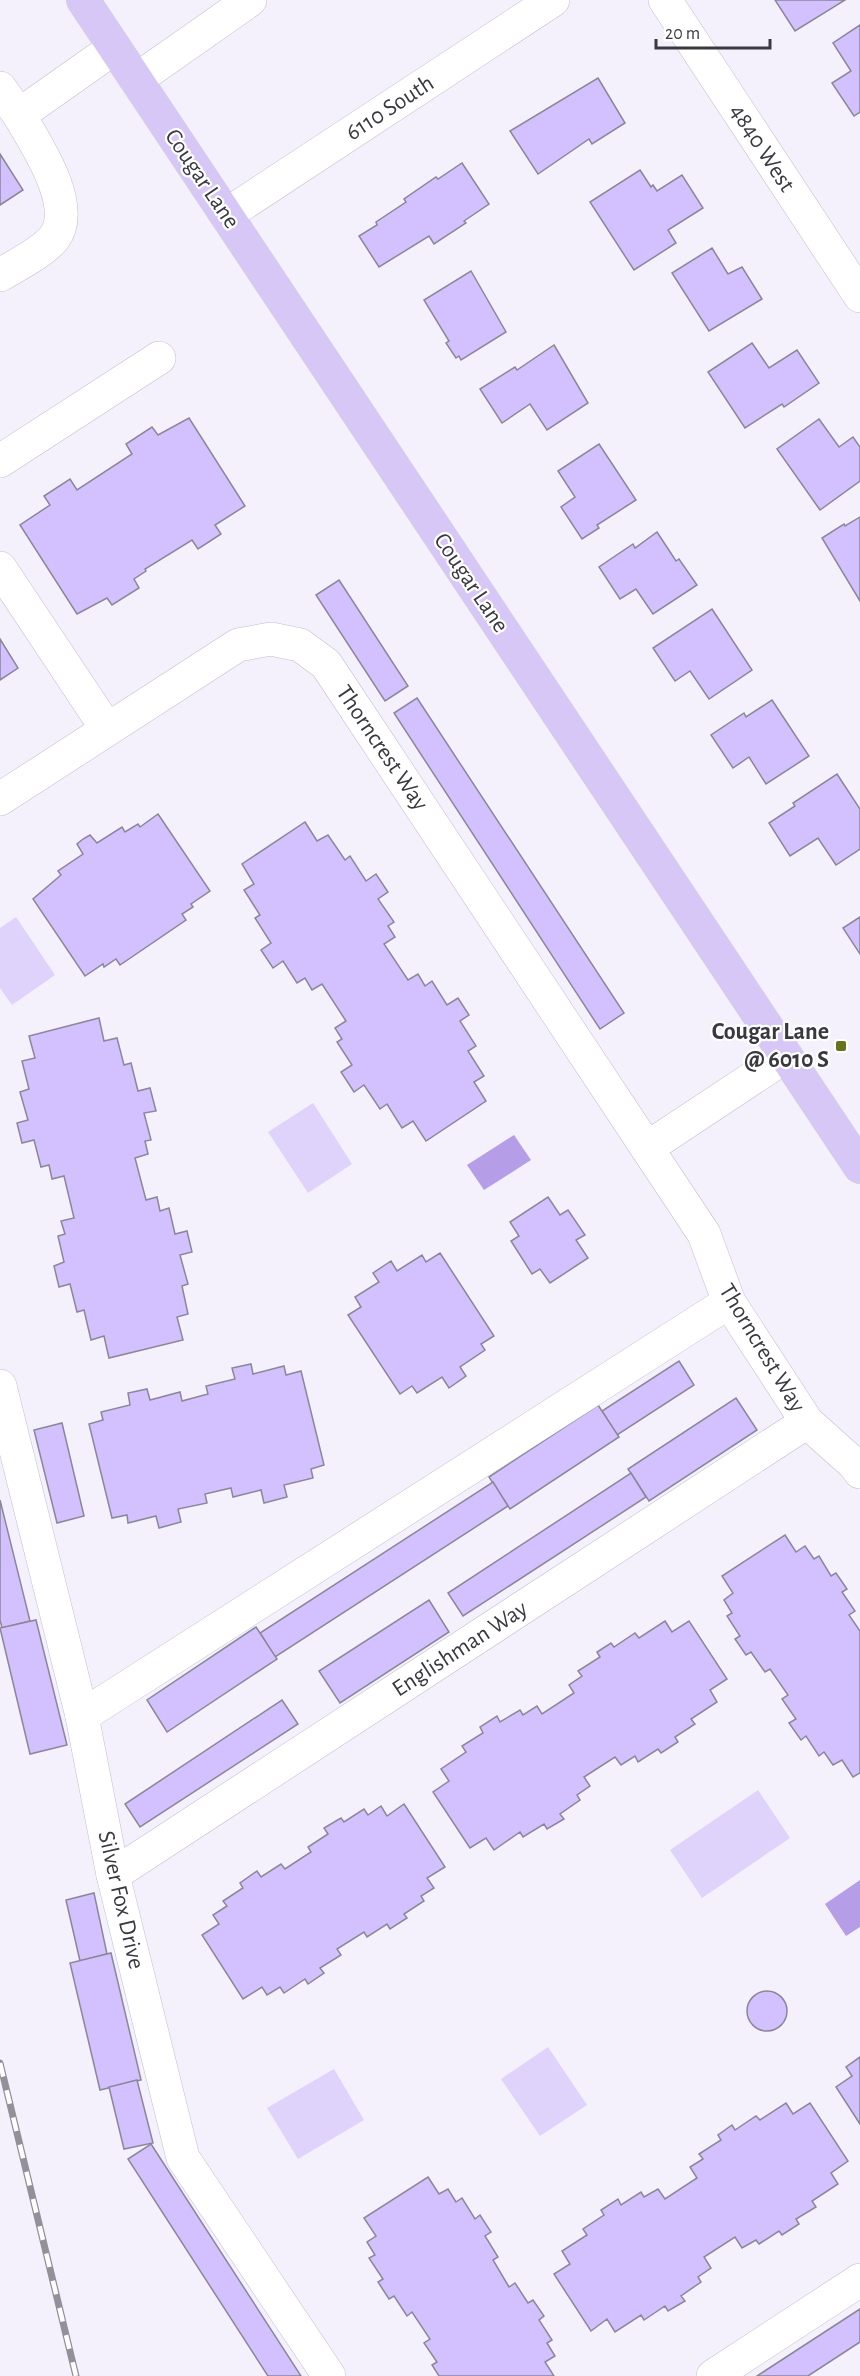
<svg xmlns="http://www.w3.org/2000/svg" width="860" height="2376" font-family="'Alegreya Sans',sans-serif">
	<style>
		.green { fill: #dfd3fc }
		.water { fill: #b59de8 }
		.building { fill: #d3c1ff; stroke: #8b8798; stroke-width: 1.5 }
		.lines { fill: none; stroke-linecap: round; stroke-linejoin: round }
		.minor-casing { stroke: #c2bdcf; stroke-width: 34 }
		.major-casing { stroke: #d4d3d5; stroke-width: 34 }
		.minor { stroke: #fff; stroke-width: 33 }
		.major { stroke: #d6c7f7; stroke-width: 33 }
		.rail-casing { stroke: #929099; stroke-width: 7 }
		.rail { stroke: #fff; stroke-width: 4.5; stroke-dasharray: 14; stroke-linecap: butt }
		.poi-dot { fill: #65731f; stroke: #fff; stroke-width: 2 }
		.labels { text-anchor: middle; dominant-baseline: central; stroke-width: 4.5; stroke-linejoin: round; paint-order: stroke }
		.street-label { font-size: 24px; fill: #3b3940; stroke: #fff }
		.poi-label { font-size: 24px; font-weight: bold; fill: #3b3940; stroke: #fff; text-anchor: end }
	</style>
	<rect width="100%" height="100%" fill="#f4f1fd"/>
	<g class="green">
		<polygon points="16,917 55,975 12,1005 0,988 0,928"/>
		<polygon points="313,1103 352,1164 308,1193 268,1132"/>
		<polygon points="758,1790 790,1838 702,1898 670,1850"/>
		<polygon points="548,2047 587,2105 540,2136 501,2079"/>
		<polygon points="334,2069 364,2120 298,2159 267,2108"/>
	</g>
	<g class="water">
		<polygon points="514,1135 531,1160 484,1190 467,1165"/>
		<polygon points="860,1880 860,1927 846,1936 825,1904"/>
	</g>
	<g class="building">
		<polygon points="775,0 845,0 795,31"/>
		<polygon points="860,25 860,112 854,116 832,83 851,71 833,43"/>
		<polygon points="598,78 625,123 592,144 589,139 538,174 510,131"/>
		<polygon points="0,154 23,190 0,205"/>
		<polygon points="462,163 489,204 464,221 466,223 434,244 429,236 379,267 359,236 377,225 376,222 406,202 404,199 436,177 438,179"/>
		<polygon points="640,170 651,187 653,185 657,191 682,175 703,208 668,230 676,243 634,270 590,202"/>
		<polygon points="712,248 728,274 742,267 762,299 709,331 672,273"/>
		<polygon points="471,271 506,332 461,360 459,356 456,358 446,343 449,341 424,300"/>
		<polygon points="752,343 769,368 797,350 819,383 784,407 782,404 745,428 708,372"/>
		<polygon points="554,345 588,403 547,430 530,404 502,423 480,389 515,367 517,370"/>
		<polygon points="189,418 245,506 215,525 221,534 198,549 192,540 145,569 146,571 134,579 139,588 112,605 107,598 77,614 20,525 50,505 44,496 70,479 77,490 132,454 126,444 152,427 158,435"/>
		<polygon points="819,419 839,447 853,437 860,447 860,481 820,510 777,449"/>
		<polygon points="599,444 636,500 597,525 599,528 582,539 561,507 575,497 558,471"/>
		<polygon points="860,517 860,601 822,538 844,524 845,526"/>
		<polygon points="657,532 676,561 679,559 697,585 653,614 636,589 620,599 599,567 633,544 635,548"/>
		<polygon points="339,580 408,686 385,701 316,595"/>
		<polygon points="712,609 752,670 709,699 690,671 675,681 653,648"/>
		<polygon points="0,639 18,668 0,680"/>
		<polygon points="417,698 624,1013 600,1029 394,713"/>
		<polygon points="772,700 809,756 766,784 749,757 733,768 711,735 744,713 746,717"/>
		<polygon points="837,774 860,809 860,849 836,865 818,838 790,856 769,823 795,806 793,803"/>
		<polygon points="158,814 210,891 191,904 193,907 182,914 186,920 120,965 116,959 104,967 103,964 85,976 33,899 61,875 58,871 83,854 77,844 83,839 90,835 97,843 122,827 125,832 138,824 140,827"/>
		<polygon points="305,822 317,841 328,835 345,860 350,856 366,881 376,874 388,892 378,899 394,922 388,926 395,937 384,944 408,980 418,974 425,986 432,981 447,1005 458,998 469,1015 460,1021 476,1046 468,1051 484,1076 474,1082 486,1101 426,1141 413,1121 402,1128 387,1104 380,1109 364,1085 354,1092 341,1072 352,1065 337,1042 342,1039 335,1028 346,1021 322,984 312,990 305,978 297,983 283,961 273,968 261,950 271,943 255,918 260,915 244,890 254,884 242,864"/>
		<polygon points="860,917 860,954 843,928"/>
		<polygon points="99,1018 104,1041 117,1038 124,1065 131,1063 138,1091 150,1088 156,1111 144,1113 151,1140 145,1141 148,1154 135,1158 146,1200 157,1197 160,1211 169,1208 175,1234 187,1231 192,1252 180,1255 188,1284 182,1286 188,1314 177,1317 183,1340 109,1358 104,1336 91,1340 84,1310 77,1312 70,1284 59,1287 54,1266 64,1262 58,1236 65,1234 61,1221 74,1218 64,1176 52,1179 49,1165 41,1167 34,1140 22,1143 17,1123 28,1120 20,1092 29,1089 22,1061 35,1058 29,1036"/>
		<polygon points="548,1197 560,1215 568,1210 585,1235 576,1240 588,1258 550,1283 540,1269 532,1274 511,1241 519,1236 510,1222"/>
		<polygon points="440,1253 494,1336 481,1344 485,1350 460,1367 466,1376 449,1388 442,1377 417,1393 412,1386 400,1394 348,1315 361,1307 355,1297 379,1282 373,1273 391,1261 397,1271 422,1255 426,1262"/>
		<polygon points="679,1361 694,1385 617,1435 602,1411"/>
		<polygon points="251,1364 253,1374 284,1366 286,1375 301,1371 324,1465 311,1469 313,1478 284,1485 287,1497 264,1503 261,1490 233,1497 231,1488 205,1494 207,1503 178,1509 181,1522 159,1528 156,1516 128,1523 127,1515 112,1518 89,1424 103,1420 101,1412 130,1405 128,1393 147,1389 150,1400 180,1392 182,1401 208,1394 206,1386 235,1379 232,1368"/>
		<polygon points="736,1398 757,1430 649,1501 628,1469"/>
		<polygon points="598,1405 619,1437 510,1509 489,1477"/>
		<polygon points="62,1423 84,1516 57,1523 34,1430"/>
		<polygon points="631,1473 646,1497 463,1616 448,1593"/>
		<polygon points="493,1482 508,1506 275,1657 260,1633"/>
		<polygon points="0,1500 30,1621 2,1628 0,1620"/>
		<polygon points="785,1535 796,1552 805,1546 814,1559 819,1556 831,1576 836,1573 847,1589 842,1592 855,1611 849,1615 860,1631 860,1773 853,1777 842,1760 833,1765 824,1752 819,1756 806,1736 801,1740 789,1723 796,1719 782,1699 788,1695 770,1669 765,1672 751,1652 746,1655 735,1639 740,1636 727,1616 732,1613 724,1600 733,1593 722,1576"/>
		<polygon points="429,1600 449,1632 340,1703 319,1671"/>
		<polygon points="36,1620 67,1745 30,1754 0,1628"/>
		<polygon points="665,1621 672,1632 689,1621 727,1679 710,1690 717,1702 691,1719 695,1724 675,1737 678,1742 661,1753 658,1749 638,1762 635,1756 621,1765 615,1757 584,1777 590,1786 577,1795 580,1800 560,1814 564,1819 547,1829 544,1824 523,1837 520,1832 494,1850 486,1838 470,1848 433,1792 449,1781 441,1769 466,1752 462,1746 483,1733 480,1727 497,1716 500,1722 520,1710 523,1715 537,1706 542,1714 574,1693 569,1685 582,1676 578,1671 600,1657 597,1652 611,1643 614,1647 635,1633 639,1638"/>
		<polygon points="256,1627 277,1659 167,1732 147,1700"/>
		<polygon points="282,1700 298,1724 140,1827 125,1804"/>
		<polygon points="404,1804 445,1867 427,1878 434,1888 421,1896 424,1901 404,1914 407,1918 390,1929 387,1924 367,1937 364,1932 337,1949 341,1955 320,1968 324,1973 308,1984 305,1979 284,1993 280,1987 267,1995 262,1987 243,1999 202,1935 219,1924 213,1915 227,1906 223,1901 243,1888 240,1883 257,1871 261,1877 281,1864 285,1869 311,1852 308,1847 328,1834 324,1828 341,1818 344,1822 364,1809 368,1815 381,1806 387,1816"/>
		<polygon points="94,1893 107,1954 80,1961 66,1900"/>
		<polygon points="111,1953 141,2080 100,2090 70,1963"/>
		<circle cx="767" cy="2011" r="20"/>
		<polygon points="860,2057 860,2124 836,2087 852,2076 846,2067"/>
		<polygon points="137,2080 153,2143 124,2149 109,2087"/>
		<polygon points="786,2103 793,2114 810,2103 848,2161 831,2173 838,2184 812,2201 816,2207 796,2219 799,2224 782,2235 779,2231 759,2244 756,2240 742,2248 735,2237 704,2257 711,2268 698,2277 701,2282 681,2296 685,2301 668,2311 665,2306 644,2320 641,2315 615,2332 607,2319 591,2331 554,2274 570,2264 562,2251 587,2235 583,2229 604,2215 601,2210 618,2199 621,2205 641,2192 644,2197 658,2189 665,2199 697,2178 690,2167 703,2159 699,2154 721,2140 718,2135 732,2125 735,2130 756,2116 760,2120"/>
		<polygon points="151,2144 301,2376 268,2376 128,2159"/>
		<polygon points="428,2177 439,2194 448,2189 456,2202 462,2198 475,2219 480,2215 491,2232 485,2236 498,2257 493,2260 509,2287 515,2283 528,2303 533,2300 544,2316 539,2320 552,2340 547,2343 555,2356 545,2362 554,2376 439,2376 432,2365 437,2362 424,2343 430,2339 412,2312 407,2316 394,2296 389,2299 378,2282 383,2279 369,2258 375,2255 367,2242 376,2236 364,2218"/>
		<polygon points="860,2309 860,2342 808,2376 757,2376"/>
	</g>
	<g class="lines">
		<g class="minor-casing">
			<g id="minor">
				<polyline points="665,0 860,296"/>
				<polyline points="136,80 250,0"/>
				<polyline points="0,88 19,115 114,48"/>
				<polyline points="226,215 553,0"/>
				<path d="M0,275C15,266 43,252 54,238C78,206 36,144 19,115"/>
				<polyline points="0,461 159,358"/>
				<polyline points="0,568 107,729"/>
				<polyline points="0,799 238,645 271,639 300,645 326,664 704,1234 729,1302 807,1422 854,1464 860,1472"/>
				<polyline points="647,1148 786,1056"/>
				<polyline points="0,1386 82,1716 113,1875 183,2158 329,2376"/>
				<polyline points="82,1716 729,1302"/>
				<polyline points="113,1875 807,1422"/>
				<polyline points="713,2376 860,2280"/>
			</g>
		</g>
		<g class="major-casing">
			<polyline id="major" points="83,0 860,1167"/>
		</g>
		<use href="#minor" class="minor"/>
		<use href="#major" class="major"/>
		<g class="rail-casing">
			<polyline id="rail" points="0,2063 76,2376"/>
		</g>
		<use href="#rail" class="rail"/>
	</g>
	<rect class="poi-dot" x="835" y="1040" width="12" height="12" rx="3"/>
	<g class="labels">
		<g class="street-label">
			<text transform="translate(390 108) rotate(-33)">6110 South</text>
			<text transform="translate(762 148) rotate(57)">4840 West</text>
			<text transform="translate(202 179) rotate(56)">Cougar Lane</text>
			<text transform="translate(471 583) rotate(56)">Cougar Lane</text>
			<text transform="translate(382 748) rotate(56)">Thorncrest Way</text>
			<text transform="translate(762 1348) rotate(59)">Thorncrest Way</text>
			<text transform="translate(460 1649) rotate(-33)">Englishman Way</text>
			<text transform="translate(121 1900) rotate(77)">Silver Fox Drive</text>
		</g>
		<g class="poi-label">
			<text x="829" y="1032">Cougar Lane<tspan x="829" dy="28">@ 6010 S</tspan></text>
		</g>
	</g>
	<path d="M656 39v9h114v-9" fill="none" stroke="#3b3940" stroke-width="3"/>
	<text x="665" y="39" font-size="18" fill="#3b3940" stroke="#ffffff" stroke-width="4.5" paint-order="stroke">20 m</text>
</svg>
